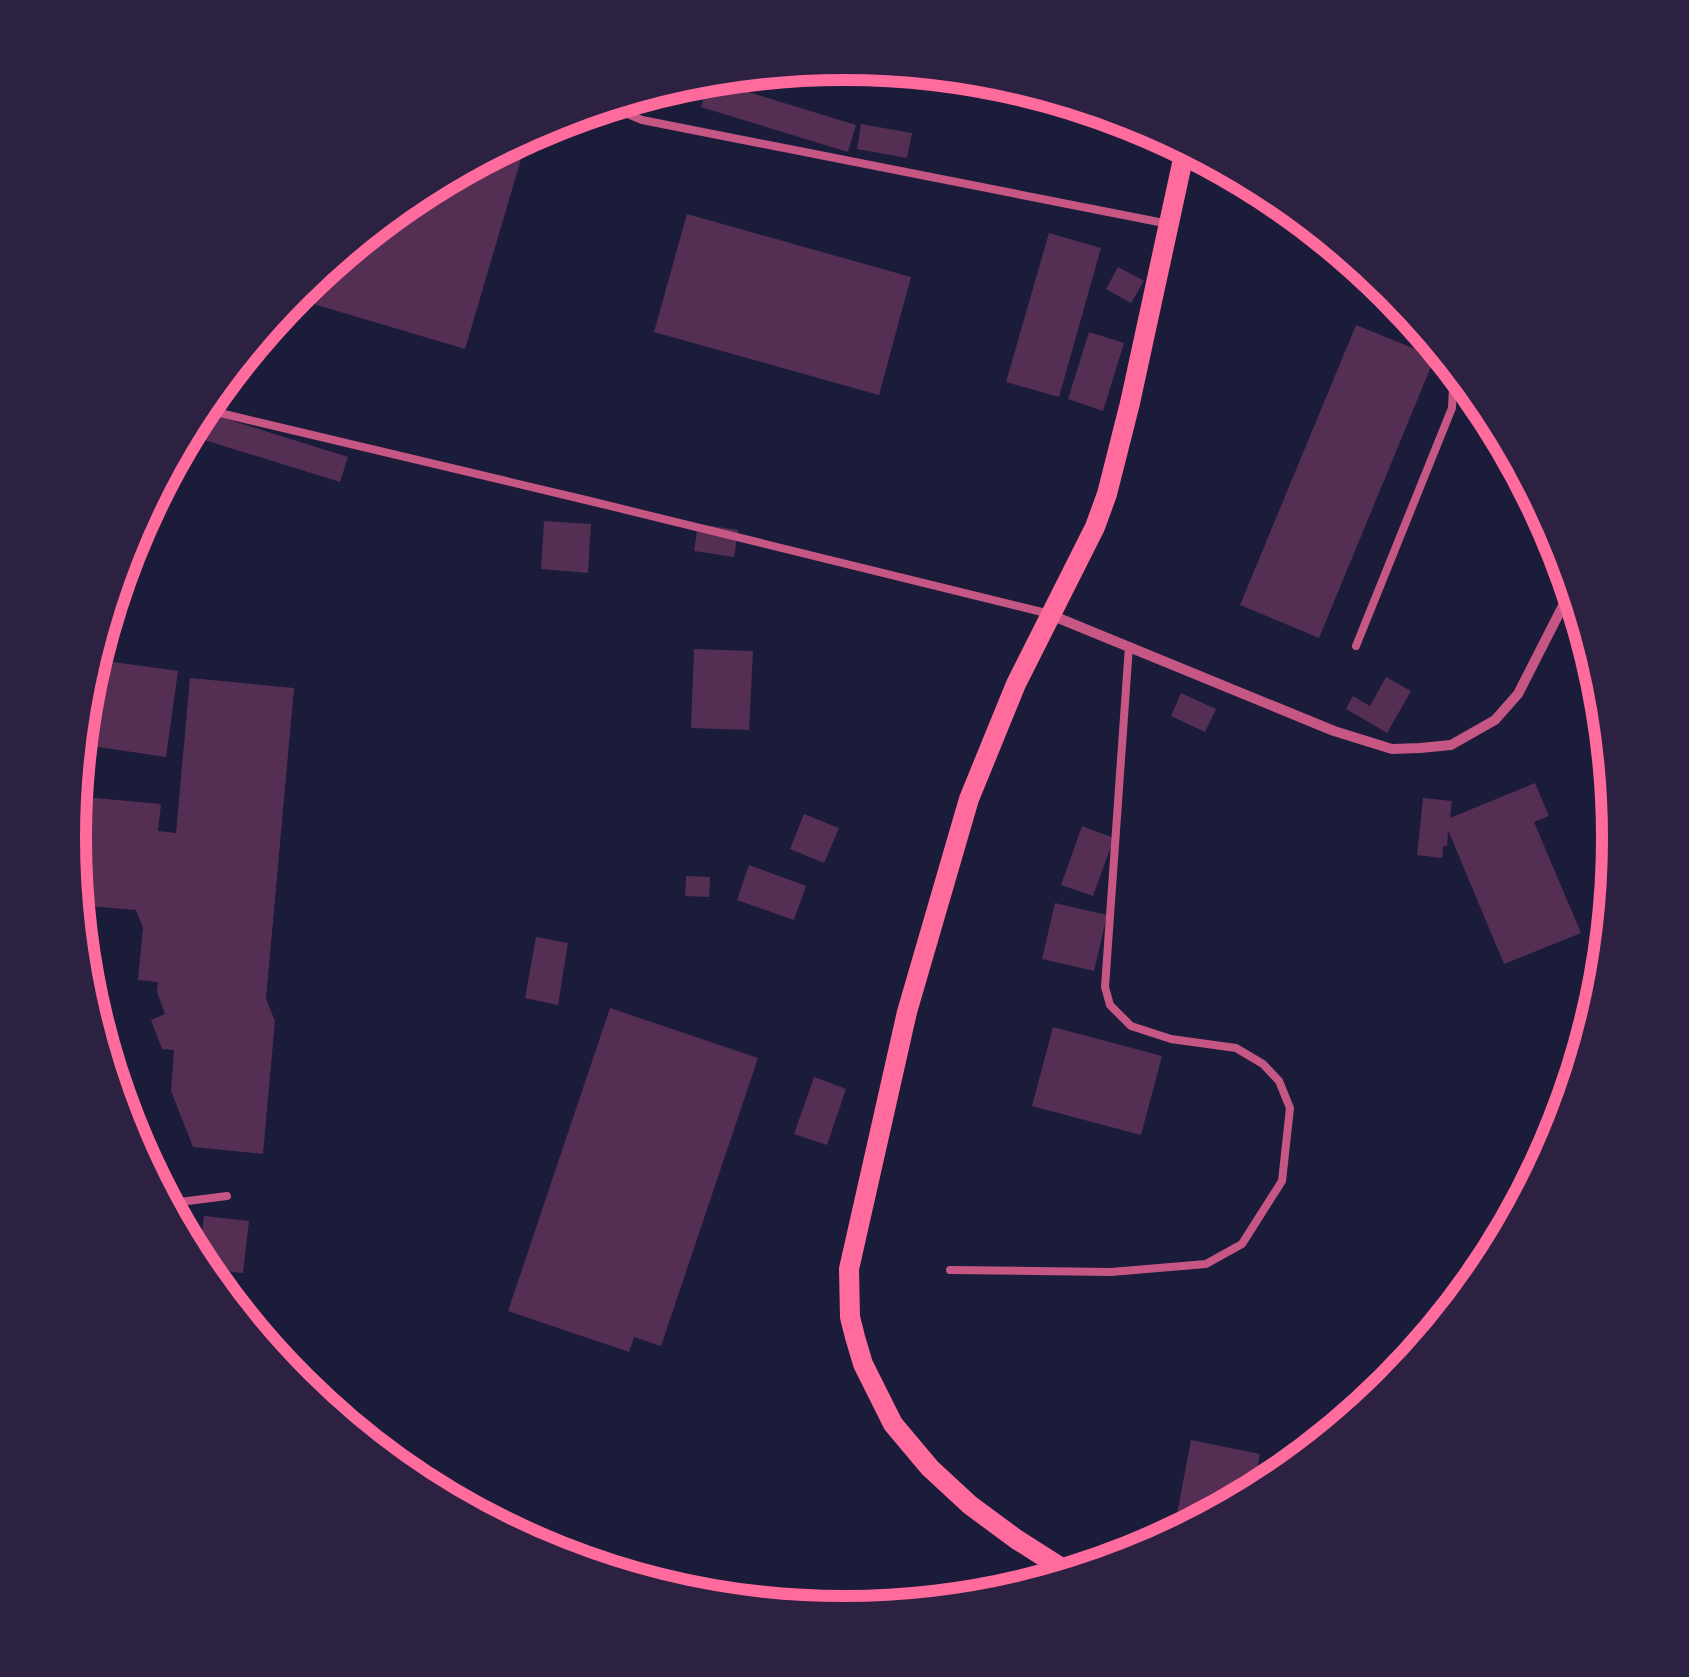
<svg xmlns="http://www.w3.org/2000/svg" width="1689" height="1677" font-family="'Varela Round',sans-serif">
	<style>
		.building { fill: #542f53 }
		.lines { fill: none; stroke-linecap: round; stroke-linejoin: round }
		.service { stroke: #c65784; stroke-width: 8 }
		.minor { stroke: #c65784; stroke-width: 10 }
		.secondary { stroke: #ff6b9d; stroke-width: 20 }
		.rim { fill: none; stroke: #ff6b9d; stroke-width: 12 }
	</style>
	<rect width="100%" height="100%" fill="#1b1b3a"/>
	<g class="building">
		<polygon points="709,80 856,125 848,152 701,107"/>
		<polygon points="861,124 912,133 907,158 857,149"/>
		<polygon points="529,132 465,349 290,297 414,193"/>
		<polygon points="687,214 911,277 879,395 654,332"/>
		<polygon points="1049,233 1101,248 1059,397 1006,382"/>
		<polygon points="1118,267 1144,281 1131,303 1106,289"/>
		<polygon points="1356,325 1435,357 1319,638 1240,605"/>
		<polygon points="1089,332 1124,343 1103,411 1068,399"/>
		<polygon points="198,410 348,457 340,482 185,434"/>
		<polygon points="544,521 591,524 588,573 541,569"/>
		<polygon points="698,524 738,530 734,557 694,551"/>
		<polygon points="694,649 753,651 749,730 691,728"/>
		<polygon points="92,659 178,671 166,757 78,744 84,687"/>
		<polygon points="1386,677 1411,691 1387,733 1346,709 1353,696 1370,706"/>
		<polygon points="190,678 294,688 266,999 275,1021 263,1154 193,1147 171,1091 174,1050 162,1049 151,1020 165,1014 157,992 158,982 138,980 143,928 136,910 75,905 71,864 79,861 84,797 161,804 158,831 176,833"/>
		<polygon points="1181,693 1216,709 1205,732 1171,716"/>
		<polygon points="1535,783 1549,816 1534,822 1581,933 1504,964 1448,830 1447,846 1443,846 1442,858 1417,855 1423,798 1452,801 1450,818"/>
		<polygon points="1618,809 1620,839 1617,870 1599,816"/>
		<polygon points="804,814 839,828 824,863 790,849"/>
		<polygon points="1082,826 1114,838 1093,896 1061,885"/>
		<polygon points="749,865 806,886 794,920 737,900"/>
		<polygon points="686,876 710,877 709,897 685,896"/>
		<polygon points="1055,903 1107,915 1094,971 1042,959"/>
		<polygon points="536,937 568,943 558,1005 525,998"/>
		<polygon points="610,1008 758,1058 661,1346 634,1337 629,1352 508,1311"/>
		<polygon points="1053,1027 1162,1056 1141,1135 1032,1106"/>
		<polygon points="814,1077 846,1089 827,1145 794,1134"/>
		<polygon points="204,1216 249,1221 243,1273 198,1268"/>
		<polygon points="220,1295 239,1298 236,1315 227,1303"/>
		<polygon points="1191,1440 1260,1454 1251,1497 1201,1524 1176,1519"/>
	</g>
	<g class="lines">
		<g class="service">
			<polyline points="604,104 642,120 1169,224"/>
			<polyline points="199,408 590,501 1050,614"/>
			<polyline points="1356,646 1452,408 1454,368 1435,341"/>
			<polyline points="164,1204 227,1196"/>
			<polyline points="950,1270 1111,1272 1206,1264 1242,1244 1282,1181 1290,1108 1279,1081 1263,1064 1236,1048 1171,1039 1131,1026 1110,1005 1105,987 1129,646"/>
		</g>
		<polyline class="minor" points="1051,615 1334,731 1392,749 1420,748 1451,745 1495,720 1518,694 1574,584"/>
		<polyline class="secondary" points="1074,1576 1016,1539 970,1505 930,1468 893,1424 863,1364 855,1337 850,1317 849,1269 907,1012 969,799 1016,684 1095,527 1107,494 1130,403 1186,145"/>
	</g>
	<path d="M0 0H1689V1677H0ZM86 838a758 758 0 1 1 1516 0a758 758 0 1 1-1516 0Z" fill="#2d2142" fill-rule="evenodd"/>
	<path class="rim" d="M86 838a758 758 0 1 1 1516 0a758 758 0 1 1-1516 0Z"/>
</svg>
